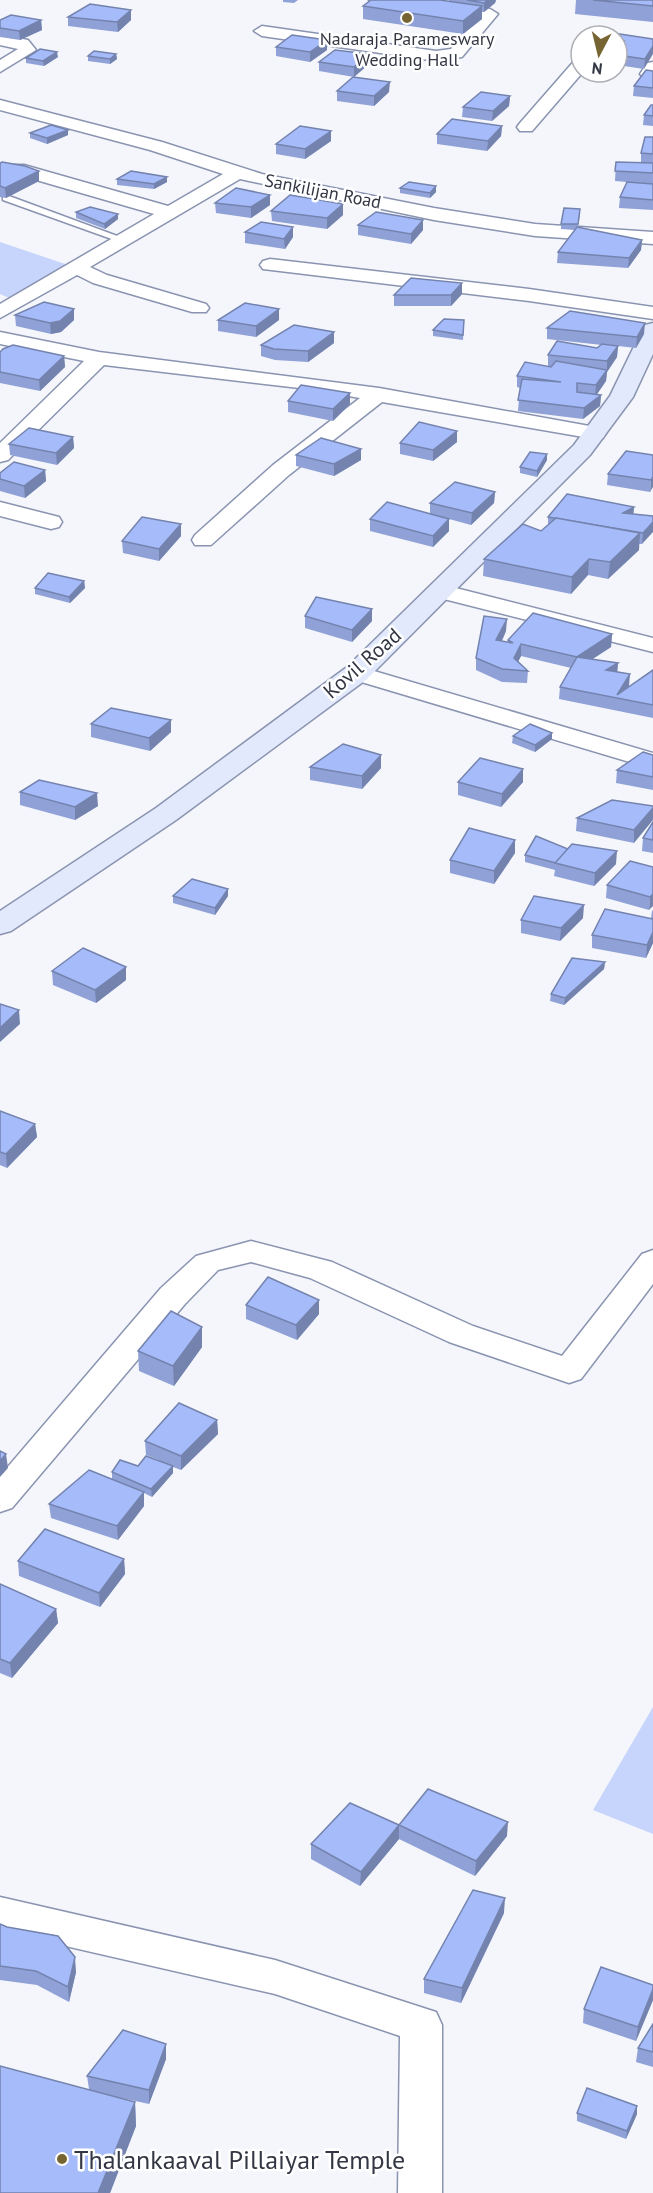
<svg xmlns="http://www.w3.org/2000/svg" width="653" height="2193" font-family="'PT Sans',sans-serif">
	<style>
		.green { fill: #c7d5fd }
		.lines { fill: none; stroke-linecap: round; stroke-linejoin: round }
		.lane-casing { stroke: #8a94b0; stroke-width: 3 }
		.street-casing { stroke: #8a94b0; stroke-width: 3 }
		.secondary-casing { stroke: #8a94b0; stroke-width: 3 }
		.lane { fill: #fff; fill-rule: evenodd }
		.street { fill: #fff; fill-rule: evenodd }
		.secondary { fill: #e2e9fc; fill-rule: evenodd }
		.wall { fill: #8fa1d6 }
		.shaded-wall { fill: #7483ae }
		.building { fill: #a6bbf9; stroke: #7483ae; stroke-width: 1.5 }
		.poi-dot { fill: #766432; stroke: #fff; stroke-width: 2 }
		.labels { text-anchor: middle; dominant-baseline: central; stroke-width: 5; stroke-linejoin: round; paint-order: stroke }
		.far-poi-label { font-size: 18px; fill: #333743; stroke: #fff }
		.far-street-label { font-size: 18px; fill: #333743; stroke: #fff }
		.street-label { font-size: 21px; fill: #333743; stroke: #fff }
		.near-poi-label { font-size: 26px; fill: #333743; stroke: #fff; text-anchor: start }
	</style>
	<rect width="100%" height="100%" fill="#f4f6fc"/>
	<g class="green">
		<polygon points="0,242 77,268 18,302 0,294"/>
		<polygon points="653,1707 653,1834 593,1810"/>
	</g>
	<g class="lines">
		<g class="lane-casing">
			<polygon id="lane" points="3,196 9,196 128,240 120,242 3,200"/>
		</g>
		<g class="street-casing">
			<g id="street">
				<polygon points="369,0 416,0 490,9 498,14 462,57 436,61 262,36 254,31 262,26 436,51 451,49 478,17 377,5"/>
				<polygon points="0,35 28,40 36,50 0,72 0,60 18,49 0,45"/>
				<polygon points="581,59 583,72 532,131 520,131 517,127 520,123 575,60"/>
				<polygon points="653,62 653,83 647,82 640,74 647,63"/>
				<polygon points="0,100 162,142 262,174 434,208 535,224 653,232 653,244 535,236 434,220 240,179 90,267 107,275 206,304 209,308 206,312 192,312 93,283 77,275 0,318 0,304 154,214 12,173 9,169 12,165 24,165 168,206 223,174 150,150 0,110"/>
				<polygon points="270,259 529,289 653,307 653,319 529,301 263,269 260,265 263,261"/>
				<polygon points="0,332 99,352 379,388 595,427 603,428 606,433 603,438 595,439 382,402 289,475 211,545 195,545 192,540 195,535 273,465 360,398 308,389 104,365 8,460 0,462 0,443 84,361 0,344"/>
				<polygon points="0,502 59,517 62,522 59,527 51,529 0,516"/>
				<polygon points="440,584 653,638 653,652 432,596 428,591 432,586"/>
				<polygon points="357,666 653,753 653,769 348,678 345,673 348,668"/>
				<polygon points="251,1241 332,1262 473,1326 562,1356 642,1254 653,1250 653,1284 581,1379 569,1383 449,1342 310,1278 251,1262 218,1270 185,1304 12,1508 0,1512 0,1476 161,1288 196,1256"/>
				<polygon points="0,1897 275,1960 436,2012 442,2025 442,2193 398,2193 400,2036 275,1994 0,1931"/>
			</g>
		</g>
		<g class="secondary-casing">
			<polygon id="secondary" points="653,323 653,354 633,397 590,455 367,679 176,820 11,931 0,934 0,911 156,808 347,667 574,445 610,396 642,330 645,325"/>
		</g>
		<use href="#lane" class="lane"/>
		<use href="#street" class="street"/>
		<use href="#secondary" class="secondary"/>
	</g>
	<g class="wall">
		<polygon points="283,0 298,0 294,3 283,2"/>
		<polygon points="449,0 496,0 495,3 484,12 482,12 482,19 463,34 363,19 363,6 449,1"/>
		<polygon points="576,0 653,0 653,22 575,14"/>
		<polygon points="131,10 131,20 118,32 68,26 68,17"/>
		<polygon points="0,20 41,20 42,30 20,40 0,37"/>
		<polygon points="617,36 653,39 644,69 617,65"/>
		<polygon points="276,47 327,50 310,62 276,56"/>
		<polygon points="116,54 117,59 110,64 88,61 88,56"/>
		<polygon points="58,57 44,66 26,63 26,58"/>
		<polygon points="319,62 369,64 354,77 319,71"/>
		<polygon points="653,71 653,98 633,96 634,86"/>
		<polygon points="337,91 389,92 374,106 337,101"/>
		<polygon points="510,96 509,106 492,121 462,117 463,107"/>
		<polygon points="653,105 653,126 643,125 644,115"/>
		<polygon points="502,126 501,136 487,151 437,144 437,134"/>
		<polygon points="68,130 68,135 47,144 30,138 30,133"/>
		<polygon points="331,131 331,141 305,159 276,154 276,144"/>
		<polygon points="653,137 653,184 630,182 653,184 653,210 619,208 620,197 627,182 615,181 616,162 641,163 641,153"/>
		<polygon points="0,163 39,171 39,181 6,198 0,197"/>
		<polygon points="117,179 167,182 154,189 117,185"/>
		<polygon points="400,188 436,192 430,198 400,193"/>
		<polygon points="270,195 270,205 251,218 216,213 215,203"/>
		<polygon points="271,211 343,215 327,229 272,221"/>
		<polygon points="76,212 118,214 118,219 105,229 76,218"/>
		<polygon points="580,215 578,227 642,240 641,250 628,268 557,263 558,252 575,230 561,229 561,224"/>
		<polygon points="358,225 423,230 411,244 358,235"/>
		<polygon points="245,232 293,237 285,249 245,243"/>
		<polygon points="462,283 462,294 451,306 394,306 394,295"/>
		<polygon points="74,309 74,320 61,332 51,334 16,326 15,315"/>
		<polygon points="218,320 279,320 256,337 218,331"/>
		<polygon points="464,320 463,340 433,336 433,330"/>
		<polygon points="547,328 644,334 636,348 618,346 617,357 607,372 606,381 597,394 601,395 600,406 583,419 518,411 520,388 517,387 517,376 551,367 552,366 548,366 548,355 597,348 602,345 547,339"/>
		<polygon points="334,343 308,362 275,360 261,356 261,345"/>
		<polygon points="0,352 64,356 65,367 40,391 0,383"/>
		<polygon points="288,401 350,404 333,421 288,412"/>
		<polygon points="73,437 74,448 57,465 10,455 9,444"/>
		<polygon points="457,442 433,461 400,454 400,443"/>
		<polygon points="547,454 547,460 537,477 520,473 520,467"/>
		<polygon points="296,455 361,460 334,476 296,466"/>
		<polygon points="653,455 650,492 607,485 608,474"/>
		<polygon points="45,470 46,481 25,498 0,491 0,479"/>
		<polygon points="495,492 494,503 471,525 449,519 449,531 433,547 370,531 370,519 430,513 430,503"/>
		<polygon points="634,507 633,514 653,516 642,544 639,544 639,550 608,579 588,575 571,594 483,576 484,559 541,531 548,525 548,517"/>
		<polygon points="181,524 181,536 159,561 123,553 122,541"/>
		<polygon points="84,581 85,588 70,603 35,594 35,588"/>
		<polygon points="305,616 372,621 352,642 305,628"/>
		<polygon points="506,631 502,641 508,642 508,640 612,634 611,647 592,659 618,663 617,672 629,686 628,688 653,670 653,718 559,699 560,687 571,668 521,656 518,661 528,671 527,683 502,682 476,670 476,658"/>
		<polygon points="91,724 171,732 150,751 91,737"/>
		<polygon points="552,733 552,739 535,752 512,743 513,736"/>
		<polygon points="653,755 653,790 616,783 617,770"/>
		<polygon points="310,767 381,768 362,789 310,780"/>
		<polygon points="458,782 523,782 501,807 458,795"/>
		<polygon points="20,792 98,806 75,820 20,805"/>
		<polygon points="653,806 634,843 576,831 577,818"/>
		<polygon points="653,822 653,853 642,851 643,838"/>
		<polygon points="515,840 515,853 494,884 450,873 450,860"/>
		<polygon points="568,849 616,864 594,886 554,876 555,870 525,862 525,855"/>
		<polygon points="653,867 649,910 606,898 607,885"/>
		<polygon points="228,889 228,896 215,915 173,903 173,896"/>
		<polygon points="653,910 653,943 646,958 592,948 592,935 651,918 652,911"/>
		<polygon points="583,918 560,941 521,933 521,920"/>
		<polygon points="605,962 604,969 564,1005 550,1001 551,994"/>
		<polygon points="52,971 126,980 96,1003 53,985"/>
		<polygon points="0,1111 35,1124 37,1137 7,1168 0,1165"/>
		<polygon points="246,1305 319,1314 297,1340 246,1319"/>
		<polygon points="202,1347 174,1386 139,1371 138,1351"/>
		<polygon points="217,1420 218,1434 181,1470 173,1467 173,1473 152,1497 144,1493 144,1506 118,1540 51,1518 49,1504 112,1479 112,1472 138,1466 159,1460 146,1455 145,1441"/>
		<polygon points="124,1559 125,1574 100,1607 19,1576 18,1561"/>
		<polygon points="0,1584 56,1609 58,1623 12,1678 0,1673"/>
		<polygon points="399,1825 507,1836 475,1876 399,1839 360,1886 311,1859 311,1844"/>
		<polygon points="504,1913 461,2003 424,1993 424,1979"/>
		<polygon points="0,1924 76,1972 69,2002 37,1985 0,1980"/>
		<polygon points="653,2000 636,2041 583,2023 584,2009"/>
		<polygon points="653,2024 653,2067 636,2062 638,2048"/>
		<polygon points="166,2059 149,2104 117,2097 135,2102 136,2126 110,2193 0,2193 89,2089 87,2076"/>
		<polygon points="577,2113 637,2114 626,2139 577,2121"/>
	</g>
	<g class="shaded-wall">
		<polygon points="488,0 496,0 495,3 484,12 484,3"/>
		<polygon points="482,6 482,19 463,34 463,21"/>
		<polygon points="131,10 131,20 118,32 117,22"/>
		<polygon points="41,20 42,30 20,40 19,31"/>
		<polygon points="327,40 327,50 310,62 310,52"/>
		<polygon points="653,46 653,54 644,69 645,59"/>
		<polygon points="57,52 58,57 44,66 43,61"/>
		<polygon points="116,54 117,59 110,64 110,59"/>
		<polygon points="369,54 369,64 354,77 354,67"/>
		<polygon points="390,82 389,92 374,106 374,96"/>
		<polygon points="510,96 509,106 492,121 493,111"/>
		<polygon points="502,126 501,136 487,151 488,141"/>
		<polygon points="68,130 68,135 47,144 47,138"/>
		<polygon points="331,131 331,141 305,159 305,149"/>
		<polygon points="39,171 39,181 6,198 5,188"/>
		<polygon points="167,177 167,182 154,189 154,184"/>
		<polygon points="436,186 436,192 430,198 430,193"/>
		<polygon points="270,195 270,205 251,218 251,207"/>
		<polygon points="343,204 343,215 327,229 327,218"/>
		<polygon points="118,214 118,219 105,229 104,224"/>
		<polygon points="423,220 423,230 411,244 411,234"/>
		<polygon points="293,227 293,237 285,249 284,239"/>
		<polygon points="642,240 641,250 628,268 629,258"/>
		<polygon points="462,283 462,294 451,306 451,295"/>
		<polygon points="74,309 74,320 61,332 51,334 50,323"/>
		<polygon points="279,309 279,320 256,337 256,326"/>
		<polygon points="645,323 644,334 636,348 637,337"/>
		<polygon points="334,332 334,343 308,362 308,351"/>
		<polygon points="618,346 617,357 607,372 606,381 595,397 596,385 607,371 607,361"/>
		<polygon points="64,356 65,367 40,391 39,380"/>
		<polygon points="350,393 350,404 333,421 333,409"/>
		<polygon points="601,395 600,406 583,419 584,408"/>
		<polygon points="457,431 457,442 433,461 433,450"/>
		<polygon points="73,437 74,448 57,465 56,453"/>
		<polygon points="361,449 361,460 334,476 334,464"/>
		<polygon points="547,454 547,460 537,477 537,471"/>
		<polygon points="45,470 46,481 25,498 24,486"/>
		<polygon points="653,477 653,487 650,492 651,480"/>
		<polygon points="495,492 494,503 471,525 472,513"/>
		<polygon points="634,507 633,519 623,513"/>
		<polygon points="449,519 449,531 433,547 433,536"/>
		<polygon points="653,522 653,532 642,544 643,533"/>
		<polygon points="181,524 181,536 159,561 159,549"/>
		<polygon points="640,533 639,550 608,579 610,562"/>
		<polygon points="589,559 588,575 571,594 572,577"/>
		<polygon points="84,581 85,588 70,603 69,597"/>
		<polygon points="372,609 372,621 352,642 352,630"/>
		<polygon points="507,619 506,631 496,653 496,640"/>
		<polygon points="612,634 611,647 576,670 577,657"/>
		<polygon points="521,644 521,656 514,670 514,658"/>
		<polygon points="618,663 617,675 606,670"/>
		<polygon points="630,674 629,686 621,699 617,695"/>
		<polygon points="171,720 171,732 150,751 149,738"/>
		<polygon points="552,733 552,739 535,752 535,745"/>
		<polygon points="381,755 381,768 362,789 362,776"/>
		<polygon points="523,769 523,782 501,807 502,794"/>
		<polygon points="97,793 98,806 75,820 75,807"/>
		<polygon points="653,808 653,820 634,843 634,830"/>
		<polygon points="515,840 515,853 494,884 494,871"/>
		<polygon points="617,851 616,864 594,886 595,873"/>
		<polygon points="228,889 228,896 215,915 215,908"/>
		<polygon points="653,894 653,906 649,910 650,897"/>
		<polygon points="584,905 583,918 560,941 561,928"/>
		<polygon points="653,932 653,943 646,958 647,945"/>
		<polygon points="605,962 604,969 564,1005 565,998"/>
		<polygon points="126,967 126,980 96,1003 95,990"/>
		<polygon points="19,1010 20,1024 0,1042 0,1028"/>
		<polygon points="35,1124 37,1137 7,1168 6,1154"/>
		<polygon points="319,1300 319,1314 297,1340 296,1325"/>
		<polygon points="202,1327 202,1347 174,1386 173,1366"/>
		<polygon points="217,1420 218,1434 181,1470 181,1456"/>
		<polygon points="6,1454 8,1468 0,1477 0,1461"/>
		<polygon points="173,1466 173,1473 152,1497 151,1489"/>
		<polygon points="144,1492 144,1506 118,1540 117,1526"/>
		<polygon points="124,1559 125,1574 100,1607 99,1593"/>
		<polygon points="56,1609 58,1623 12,1678 10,1663"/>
		<polygon points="508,1822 507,1836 475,1876 476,1861"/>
		<polygon points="399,1825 399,1839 360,1886 361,1872"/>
		<polygon points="505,1898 504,1913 461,2003 462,1988"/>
		<polygon points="75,1957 76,1972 69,2002 68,1987"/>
		<polygon points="653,1989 653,2000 636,2041 638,2027"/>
		<polygon points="166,2044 166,2059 149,2104 149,2090"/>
		<polygon points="135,2102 136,2126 110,2193 98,2193"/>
		<polygon points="637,2106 637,2114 626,2139 627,2131"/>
	</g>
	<g class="building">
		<polygon points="371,0 440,0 482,6 463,21 363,6"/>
		<polygon points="467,0 488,0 484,3"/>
		<polygon points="593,0 653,0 653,6"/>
		<polygon points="90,4 131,10 117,22 68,17"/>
		<polygon points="11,15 41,20 19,31 0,28 0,20"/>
		<polygon points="613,33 653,39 653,46 645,59 617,55 617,48 624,41 617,40 617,36 609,36"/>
		<polygon points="292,35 327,40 310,52 276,47"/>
		<polygon points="40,49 57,52 43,61 26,58"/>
		<polygon points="335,50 369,54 354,67 319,62"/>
		<polygon points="94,51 116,54 110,59 88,56"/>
		<polygon points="646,70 653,71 653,88 634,86"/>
		<polygon points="353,77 390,82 374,96 337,91"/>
		<polygon points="481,92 510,96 493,111 463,107"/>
		<polygon points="651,105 653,105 653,116 644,115"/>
		<polygon points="452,119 502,126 488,141 437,134"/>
		<polygon points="51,125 68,130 47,138 30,133"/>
		<polygon points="300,126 331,131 305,149 276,144"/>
		<polygon points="645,137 653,137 653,154 641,153"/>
		<polygon points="2,162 25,166 39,171 5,188 0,186 0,163"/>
		<polygon points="616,162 653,163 653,173 615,171"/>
		<polygon points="131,171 167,177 154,184 117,179"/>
		<polygon points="409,182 436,186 430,193 400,188"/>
		<polygon points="627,182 653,184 653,200 620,197"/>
		<polygon points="236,188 270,195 251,207 215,203"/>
		<polygon points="290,195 343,204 327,218 271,211"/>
		<polygon points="90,207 118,214 104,224 76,212"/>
		<polygon points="564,208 580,209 578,224 561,224"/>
		<polygon points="376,212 423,220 411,234 358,225"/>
		<polygon points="261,222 293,227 284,239 245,232"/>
		<polygon points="577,227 642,240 629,258 558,252"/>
		<polygon points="411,278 462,283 451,295 394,295"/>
		<polygon points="44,302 74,309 60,321 50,323 15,315"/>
		<polygon points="245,303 279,309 256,326 218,320"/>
		<polygon points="570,311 645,323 637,337 547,328"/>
		<polygon points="444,319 464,320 463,335 433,330"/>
		<polygon points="294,325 334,332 308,351 274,349 261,345"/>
		<polygon points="557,341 597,348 602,344 618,346 607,361 548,355"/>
		<polygon points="13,345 64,356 39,380 0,372 0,352 3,349"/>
		<polygon points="556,361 607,370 596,385 577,383 577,392 601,395 584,408 518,400 522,379 561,382 517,376 525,362 551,367"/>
		<polygon points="301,385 350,393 333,409 288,401"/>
		<polygon points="419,422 457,431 433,450 400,443"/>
		<polygon points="29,428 73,437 56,453 9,444"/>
		<polygon points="321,438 361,449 334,464 296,455"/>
		<polygon points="626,451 653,455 653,477 651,480 608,474"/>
		<polygon points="530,452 547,454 537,471 520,467"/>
		<polygon points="14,462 45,470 24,486 0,479 0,473"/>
		<polygon points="455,482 495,492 472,513 430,503"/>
		<polygon points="567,494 634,507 623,513 653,516 653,522 643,533 548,517"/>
		<polygon points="387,502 449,519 433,536 370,519"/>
		<polygon points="142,517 181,524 159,549 122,541"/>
		<polygon points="556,518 640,533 610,562 589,559 572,577 484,559 523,524 541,531"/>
		<polygon points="48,573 84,581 69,597 35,588"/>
		<polygon points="316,597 372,609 352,630 305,616"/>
		<polygon points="533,613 612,634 577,657 521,644 514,658 528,671 502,669 476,658 484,616 507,619 496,640 513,643 508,640"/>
		<polygon points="577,657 618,663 606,670 630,674 617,695 653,670 653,705 560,687"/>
		<polygon points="111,708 171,720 149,738 91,724"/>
		<polygon points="530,724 552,733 535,745 513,736"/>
		<polygon points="343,744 381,755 362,776 310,767"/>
		<polygon points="643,752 653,755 653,777 617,770"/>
		<polygon points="480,758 523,769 502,794 458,782"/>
		<polygon points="39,780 97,793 75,807 20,792"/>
		<polygon points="612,800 653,806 653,808 634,830 577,818"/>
		<polygon points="653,822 653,840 643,838"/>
		<polygon points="469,828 515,840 494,871 450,860"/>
		<polygon points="536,836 568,849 556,863 525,855"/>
		<polygon points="572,844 617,851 595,873 555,863"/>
		<polygon points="630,861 653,867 653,894 650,897 607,885"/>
		<polygon points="192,879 228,889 215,908 173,896"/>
		<polygon points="534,896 584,905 561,928 521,920"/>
		<polygon points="605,909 653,919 653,932 647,945 592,935"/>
		<polygon points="83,948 126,967 95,990 52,971"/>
		<polygon points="572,958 605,962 565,998 551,994"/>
		<polygon points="0,1004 19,1010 0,1028"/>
		<polygon points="0,1111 35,1124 6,1154 0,1152"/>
		<polygon points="268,1277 319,1300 296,1325 246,1305"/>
		<polygon points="171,1311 202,1327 173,1366 138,1351"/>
		<polygon points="179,1403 217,1420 181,1456 145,1441"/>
		<polygon points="0,1451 6,1454 0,1461"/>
		<polygon points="146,1456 173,1466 151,1489 112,1472 120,1460 138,1466"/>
		<polygon points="89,1470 144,1492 117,1526 49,1504"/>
		<polygon points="45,1529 124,1559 99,1593 18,1561"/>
		<polygon points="0,1584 56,1609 10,1663 0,1659"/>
		<polygon points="428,1789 508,1822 476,1861 399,1825 361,1872 311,1844 350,1803 399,1825"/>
		<polygon points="473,1890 505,1898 462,1988 424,1979"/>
		<polygon points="0,1924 7,1927 58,1936 75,1957 68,1987 36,1971 0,1966"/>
		<polygon points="601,1967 653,1985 653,1989 638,2027 584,2009"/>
		<polygon points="653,2024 653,2052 638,2048"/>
		<polygon points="123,2030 166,2044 149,2090 87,2076"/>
		<polygon points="0,2066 135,2102 98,2193 0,2193"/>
		<polygon points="587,2088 637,2106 627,2131 577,2113"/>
	</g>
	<g class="poi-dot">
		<circle cx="407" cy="18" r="6"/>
		<circle cx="62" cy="2159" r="6"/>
	</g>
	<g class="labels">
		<g class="far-poi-label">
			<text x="407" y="38">Nadaraja Parameswary<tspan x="407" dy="21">Wedding Hall</tspan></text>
		</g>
		<g class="far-street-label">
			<text transform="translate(323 191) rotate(11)">Sankilijan Road</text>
		</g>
		<g class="street-label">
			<text transform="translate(362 663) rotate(-41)">Kovil Road</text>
		</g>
		<g class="near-poi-label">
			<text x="74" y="2159">Thalankaaval Pillaiyar Temple</text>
		</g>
	</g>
	<g transform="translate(599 54) rotate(187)"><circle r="28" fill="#ffffff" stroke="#adafb4" stroke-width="1.5"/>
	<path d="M0-4.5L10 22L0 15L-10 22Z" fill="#766432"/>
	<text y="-9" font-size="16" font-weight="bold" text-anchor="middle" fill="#333743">N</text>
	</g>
</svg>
